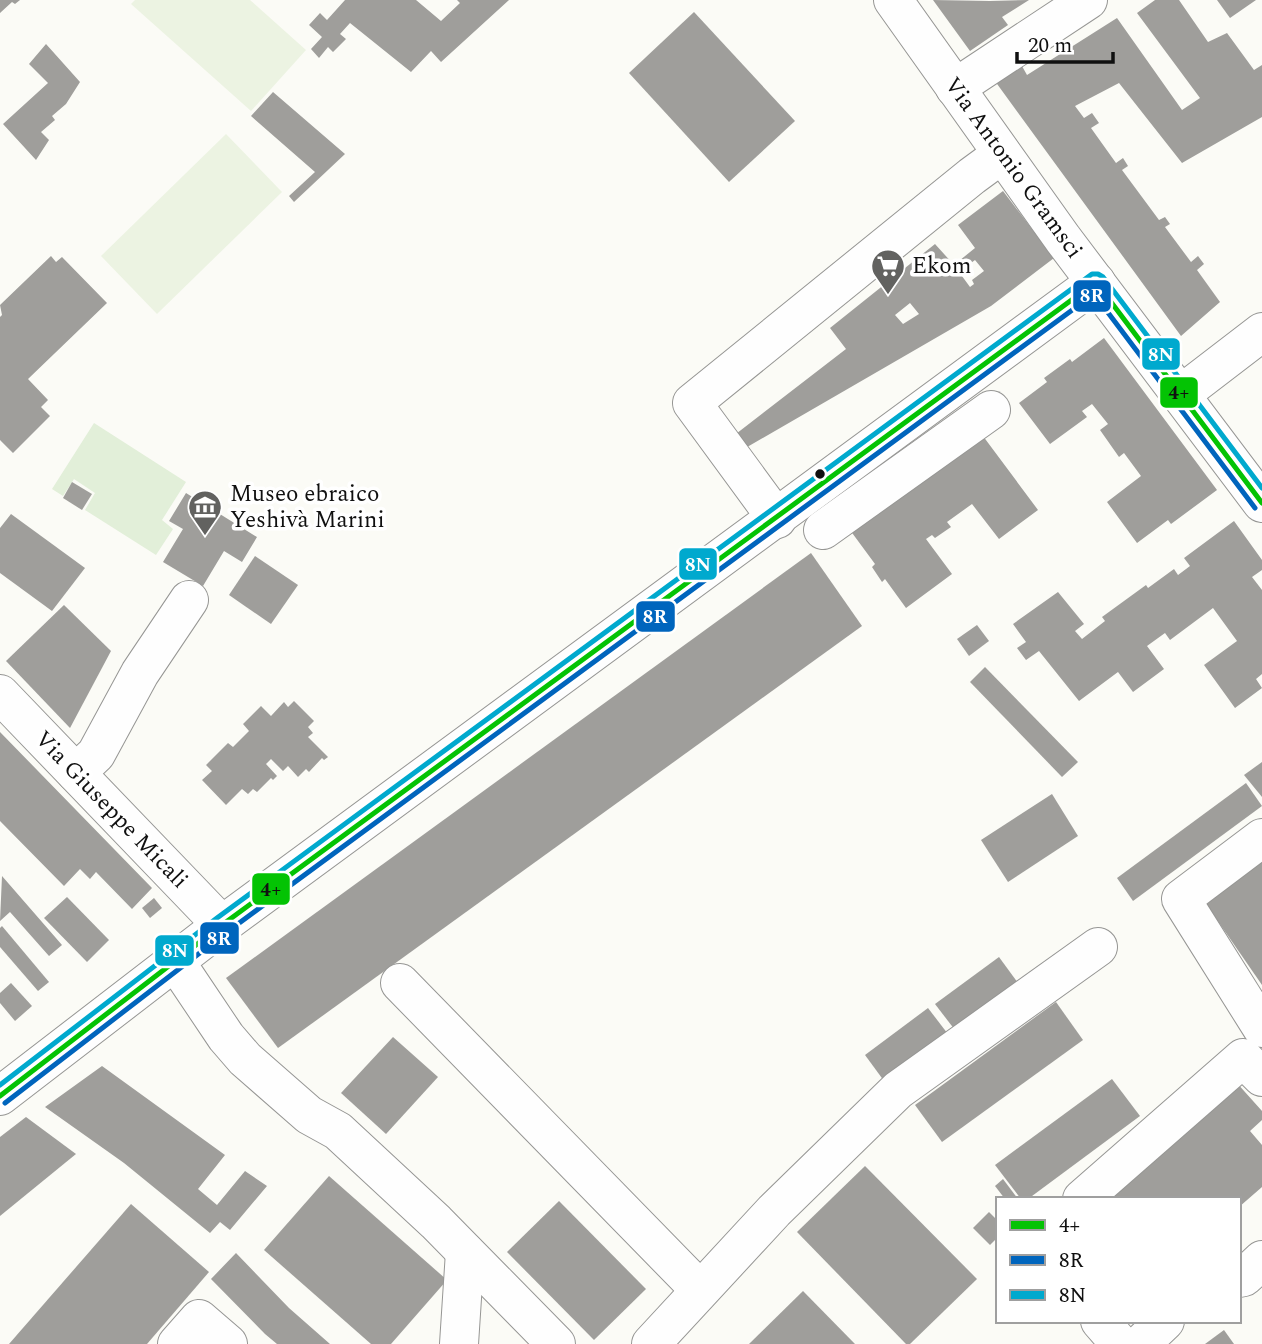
<svg xmlns="http://www.w3.org/2000/svg" width="1262" height="1344" font-family="Spectral,serif">
	<style>
		.green { fill: #e2efd9 }
		.pitch { fill: #ecf3e2 }
		.building { fill: #9f9e9b; fill-rule: evenodd }
		.lines { fill: none; stroke-linecap: round; stroke-linejoin: round }
		.minor-casing { stroke: #969694; stroke-width: 40 }
		.minor { stroke: #fefefe; stroke-width: 38 }
		.bus-1-casing { stroke: #fff; stroke-width: 10 }
		.bus-2-casing { stroke: #fff; stroke-width: 10 }
		.bus-3-casing { stroke: #fff; stroke-width: 10 }
		.bus-1 { stroke: #04c304; stroke-width: 5 }
		.bus-2 { stroke: #0065bd; stroke-width: 5 }
		.bus-3 { stroke: #00a9ce; stroke-width: 5 }
		.bus-dot { fill: #101010; stroke: #fff; stroke-width: 2.5 }
		.labels { text-anchor: middle; dominant-baseline: central; stroke-width: 7; stroke-linejoin: round; paint-order: stroke }
		.street-label { font-size: 23px; fill: #101010; stroke: #fff }
		.poi-label { font-size: 23px; fill: #101010; stroke: #fff; text-anchor: start }
		.line-badge { stroke: #fff; stroke-width: 2.5 }
		.badge-label { font-size: 19px; text-anchor: middle; font-weight: bold; fill: #fff }
		.pale-badge-label { font-size: 19px; text-anchor: middle; font-weight: bold; fill: #111 }
	</style>
	<rect width="100%" height="100%" fill="#fbfbf6"/>
	<polygon class="green" points="94,423 186,482 162,520 173,529 156,555 85,510 95,493 74,479 63,496 52,489"/>
	<g class="pitch">
		<polygon points="135,0 250,0 306,50 251,111 131,4"/>
		<polygon points="226,134 282,192 157,314 101,256"/>
	</g>
	<g class="building">
		<polygon points="0,0 20,0 15,4 12,2 0,13"/>
		<polygon points="345,0 416,0 441,21 460,3 457,0 509,0 441,62 431,51 411,72 350,23 340,34 346,39 333,52 328,47 319,58 311,49 322,37 309,25 320,13 327,20"/>
		<polygon points="933,0 990,1 1029,0 1002,17 1008,25 970,51"/>
		<polygon points="1155,0 1179,0 1208,42 1227,33 1254,70 1262,65 1262,117 1182,163 1119,83 1075,106 1084,118 1092,113 1099,123 1091,128 1116,163 1123,158 1128,166 1122,170 1159,220 1165,217 1170,224 1165,227 1191,262 1198,256 1204,264 1197,270 1220,302 1181,336 992,77 1018,59 1027,75 1117,18 1182,110 1200,98 1137,13"/>
		<polygon points="1217,0 1256,0 1230,18"/>
		<polygon points="694,12 795,121 729,182 629,73"/>
		<polygon points="46,44 80,82 66,104 52,116 55,120 41,132 49,140 36,160 3,124 48,83 29,64"/>
		<polygon points="273,92 345,154 294,202 289,196 315,172 251,116"/>
		<path d="M1003,191L1054,258L991,306L742,450L732,437L846,349L830,328L935,244L954,265L975,248L958,225ZM975,260L984,271L972,280L974,284L970,287L959,272ZM910,303L919,314L903,324L895,315Z"/>
		<polygon points="51,256 56,262 62,257 107,303 28,379 48,400 41,407 50,416 13,453 0,440 0,317 2,315 0,305"/>
		<polygon points="1104,338 1217,490 1171,524 1168,520 1137,543 1107,502 1141,476 1124,453 1119,457 1100,430 1108,424 1092,404 1082,411 1087,417 1050,444 1019,403 1047,382 1044,378 1070,359 1072,362"/>
		<polygon points="977,428 1038,510 999,539 972,504 947,522 951,527 935,538 932,535 926,539 952,574 906,608 885,579 882,582 872,567 875,564 847,526"/>
		<polygon points="72,482 92,494 82,510 63,498"/>
		<polygon points="186,493 257,537 242,562 224,551 203,586 163,562 183,529 169,521"/>
		<polygon points="11,514 85,568 52,611 0,573 0,528"/>
		<polygon points="1234,521 1262,560 1262,570 1252,577 1262,590 1262,674 1256,679 1262,688 1235,708 1204,665 1237,641 1213,608 1170,640 1165,633 1147,646 1164,669 1133,692 1118,672 1079,701 1039,651 1026,660 1017,648 1026,642 1013,624 1058,592 1084,624 1075,631 1082,639 1105,621 1102,617 1146,585 1148,588 1174,569 1178,575 1190,566 1184,558"/>
		<polygon points="811,553 862,626 278,1048 226,978"/>
		<polygon points="255,556 298,585 271,624 229,595"/>
		<polygon points="64,605 111,651 70,728 6,661"/>
		<polygon points="977,625 989,641 969,656 957,639"/>
		<polygon points="985,667 1078,762 1062,777 970,682"/>
		<polygon points="294,701 314,721 308,727 313,733 308,737 328,757 324,760 322,758 309,772 306,769 298,777 288,766 283,771 271,759 266,764 277,776 273,780 271,778 257,792 253,789 248,794 242,789 226,805 202,780 212,771 206,765 228,743 233,747 249,731 243,724 261,706 271,716 284,702 288,707"/>
		<polygon points="0,732 152,888 132,909 96,872 90,879 80,869 64,886 0,821"/>
		<polygon points="1262,762 1262,797 1244,775"/>
		<polygon points="1246,783 1262,806 1133,901 1117,878"/>
		<polygon points="1052,794 1078,836 1008,882 981,840"/>
		<polygon points="1262,861 1262,985 1204,901"/>
		<polygon points="2,876 62,945 49,956 10,912 0,921"/>
		<polygon points="67,897 109,940 87,962 44,918"/>
		<polygon points="154,898 162,908 150,918 142,908"/>
		<polygon points="2,926 49,982 38,991 0,947 0,928"/>
		<polygon points="999,957 1021,987 958,1034 935,1004"/>
		<polygon points="11,983 32,1006 15,1021 0,1003 0,993"/>
		<polygon points="1056,1002 1083,1040 942,1142 915,1105"/>
		<polygon points="928,1008 951,1038 887,1085 865,1055"/>
		<polygon points="393,1037 438,1077 386,1134 341,1093"/>
		<polygon points="102,1066 225,1155 198,1189 217,1205 245,1171 267,1186 230,1230 220,1222 210,1233 124,1163 45,1107"/>
		<polygon points="1112,1079 1140,1116 1028,1199 1021,1199 995,1165"/>
		<polygon points="1236,1082 1262,1111 1262,1120 1250,1131 1262,1145 1262,1187 1239,1207 1239,1199 1106,1199"/>
		<polygon points="26,1117 76,1154 0,1216 0,1137"/>
		<polygon points="865,1166 977,1279 910,1344 906,1344 797,1232"/>
		<polygon points="329,1176 447,1280 391,1344 371,1344 264,1250"/>
		<polygon points="1003,1179 1018,1199 1005,1199 995,1186"/>
		<polygon points="559,1201 646,1289 594,1340 507,1252"/>
		<polygon points="131,1204 209,1272 147,1344 9,1344"/>
		<polygon points="989,1212 998,1221 998,1237 990,1245 973,1228"/>
		<polygon points="236,1253 289,1308 330,1344 277,1344 265,1334 211,1279"/>
		<polygon points="803,1291 855,1344 749,1344"/>
		<polygon points="1224,1330 1234,1344 1205,1344"/>
	</g>
	<g class="lines">
		<g class="minor-casing">
			<g id="minor">
				<polyline points="893,0 1063,239 1262,503"/>
				<polyline points="955,88 1088,0"/>
				<polyline points="1180,395 1262,332"/>
				<polyline points="777,519 692,403 972,176 1002,154"/>
				<polyline points="823,530 991,410"/>
				<polyline points="0,694 222,925"/>
				<polyline points="76,773 96,754 140,673 189,600"/>
				<polyline points="1262,838 1181,899 1262,1028"/>
				<polyline points="175,961 226,1037 245,1059 309,1115 338,1131 436,1222 556,1344"/>
				<polyline points="400,983 700,1290"/>
				<polyline points="0,1096 222,925 1096,282"/>
				<polyline points="1082,1199 1243,1058 1262,1077"/>
				<polyline points="1239,1278 1244,1277 1262,1260"/>
				<polyline points="1100,1321 1120,1344"/>
				<polyline points="177,1344 199,1319 228,1344"/>
				<polyline points="459,1344 465,1252"/>
				<polyline points="651,1344 774,1211 898,1090 1098,947"/>
				<polyline points="1141,1344 1165,1321"/>
			</g>
		</g>
		<use href="#minor" class="minor"/>
		<g class="bus-1-casing">
			<g id="bus-1">
				<polyline points="1096,282 1262,503"/>
				<polyline points="0,1096 222,925 1096,282"/>
			</g>
		</g>
		<g class="bus-2-casing">
			<polyline id="bus-2" points="5,1103 227,932 1094,294 1255,508"/>
		</g>
		<g class="bus-3-casing">
			<polyline id="bus-3" points="0,1085 217,918 1092,274 1098,274 1103,277 1262,488"/>
		</g>
		<use href="#bus-1" class="bus-1"/>
		<use href="#bus-2" class="bus-2"/>
		<use href="#bus-3" class="bus-3"/>
	</g>
	<defs>
		<g id="supermarket-pin" transform="scale(1.75)"><path d="M0 17L-7.5 6A9.5 9.5 0 1 1 7.5 6Z" fill="#626260" stroke="#fff"/><path d="M-6-5.5h2.5l.6 2H6L4.5 2H-2.5L-4.4-4H-6ZM-1.5 3.2a1.3 1.3 0 1 0 .1 0ZM3 3.2a1.3 1.3 0 1 0 .1 0Z" fill="#fff"/></g>
		<g id="museum-pin" transform="scale(1.75)"><path d="M0 17L-7.5 6A9.5 9.5 0 1 1 7.5 6Z" fill="#626260" stroke="#fff"/><path d="M0-6L6-3V-2H-6V-3ZM-5-1h2V3h-2ZM-1-1h2V3h-2ZM3-1h2V3H3ZM-6 4H6V6H-6Z" fill="#fff"/></g>
	</defs>
	<g fill-rule="evenodd">
		<use href="#supermarket-pin" x="888" y="266"/>
		<use href="#museum-pin" x="205" y="507"/>
	</g>
	<circle class="bus-dot" cx="820" cy="474" r="6"/>
	<g class="labels">
		<g class="street-label">
			<text transform="translate(1013 168) rotate(54)">Via Antonio Gramsci</text>
			<text transform="translate(111 810) rotate(46)">Via Giuseppe Micali</text>
		</g>
		<g class="poi-label">
			<text x="912" y="266">Ekom</text>
			<text x="230" y="494">Museo ebraico<tspan x="230" dy="26">Yeshivà Marini</tspan></text>
		</g>
	</g>
	<g class="line-badge">
		<rect x="1072" y="279" width="40" height="34" rx="7" fill="#0065bd"/>
		<rect x="1141" y="337" width="40" height="34" rx="7" fill="#00a9ce"/>
		<rect x="1159" y="376" width="40" height="33" rx="7" fill="#04c304"/>
		<rect x="678" y="547" width="40" height="34" rx="7" fill="#00a9ce"/>
		<rect x="635" y="600" width="41" height="33" rx="7" fill="#0065bd"/>
		<rect x="251" y="872" width="40" height="34" rx="7" fill="#04c304"/>
		<rect x="199" y="921" width="41" height="34" rx="7" fill="#0065bd"/>
		<rect x="154" y="934" width="41" height="33" rx="7" fill="#00a9ce"/>
	</g>
	<g class="badge-label">
		<text x="1092" y="302">8R</text>
		<text x="1161" y="361">8N</text>
		<text x="698" y="571">8N</text>
		<text x="655" y="623">8R</text>
		<text x="219" y="945">8R</text>
		<text x="175" y="957">8N</text>
	</g>
	<g class="pale-badge-label">
		<text x="1179" y="399">4+</text>
		<text x="271" y="896">4+</text>
	</g>
	<rect x="996" y="1197" width="245" height="126" fill="#ffffff" stroke="#9f9f9f" stroke-width="2"/>
	<rect x="1010" y="1220" width="35" height="10" fill="#04c304" stroke="#9f9f9f" stroke-width="2"/>
	<text x="1059" y="1232" font-size="21" fill="#101010">4+</text>
	<rect x="1010" y="1255" width="35" height="10" fill="#0065bd" stroke="#9f9f9f" stroke-width="2"/>
	<text x="1059" y="1267" font-size="21" fill="#101010">8R</text>
	<rect x="1010" y="1290" width="35" height="10" fill="#00a9ce" stroke="#9f9f9f" stroke-width="2"/>
	<text x="1059" y="1302" font-size="21" fill="#101010">8N</text>
	<path d="M1017 52v10h96v-10" fill="none" stroke="#101010" stroke-width="3.5"/>
	<text x="1028" y="52" font-size="21" fill="#101010" stroke="#ffffff" stroke-width="5" paint-order="stroke">20 m</text>
</svg>
